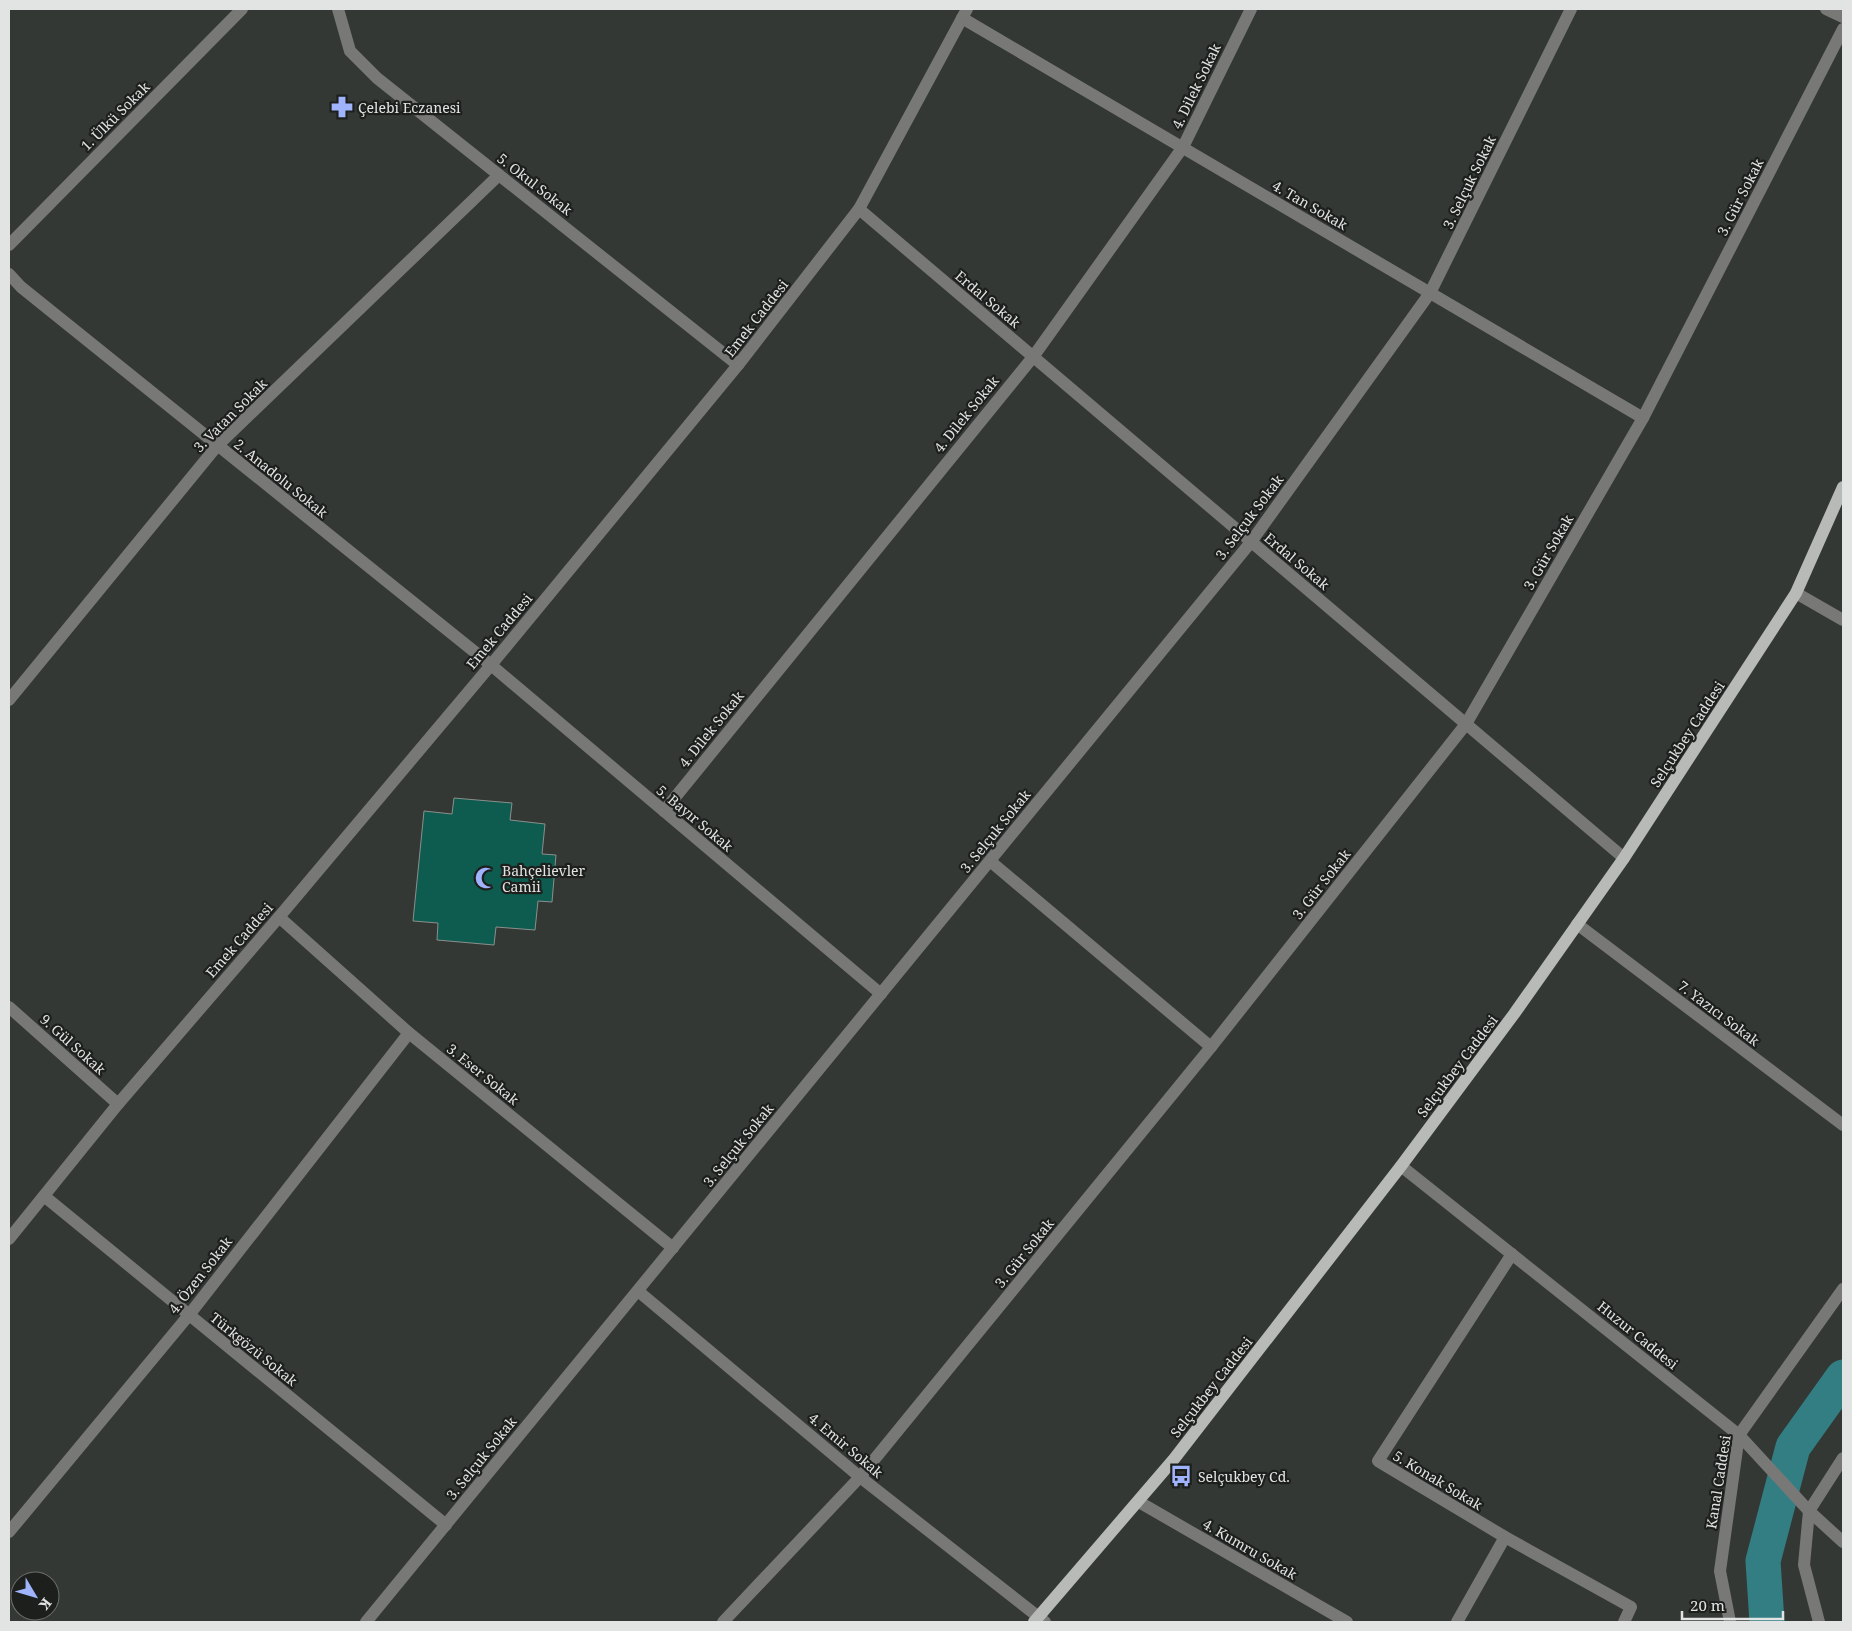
<svg xmlns="http://www.w3.org/2000/svg" width="1852" height="1631" font-family="'Noto Serif',serif">
	<style>
		.lines { fill: none; stroke-linecap: round; stroke-linejoin: round }
		.canal { stroke: #327e83; stroke-width: 35 }
		.building { fill: #0e5c4f; stroke: #8a8f8d }
		.minor { stroke: #787977; stroke-width: 12 }
		.major { stroke: #b8bab7; stroke-width: 12 }
		.labels { text-anchor: middle; dominant-baseline: central; stroke-width: 4.5; stroke-linejoin: round; paint-order: stroke }
		.street-label { font-size: 14px; fill: #e2e4e3; stroke: #1d1f1d }
		.poi-label { font-size: 14px; fill: #e2e4e3; stroke: #1d1f1d; text-anchor: start }
	</style>
	<rect width="100%" height="100%" fill="#343835"/>
	<g class="lines">
		<polyline class="canal" points="1767,1622 1763,1561 1793,1447 1843,1377"/>
	</g>
	<polygon class="building" points="454,798 512,803 510,820 545,824 542,854 556,855 552,902 538,901 535,930 496,927 494,945 437,940 438,923 413,921 424,811 452,814"/>
	<g class="lines">
		<g class="minor">
			<polyline points="338,9 350,51 377,78 738,365"/>
			<polyline points="1826,9 1843,17"/>
			<polyline points="962,18 1643,418"/>
			<polyline points="859,209 1624,858"/>
			<polyline points="9,245 242,9"/>
			<polyline points="9,274 21,287 491,665 881,994"/>
			<polyline points="1796,593 1843,620"/>
			<polyline points="9,700 217,446 499,175"/>
			<polyline points="664,811 1033,357 1183,147 1251,9"/>
			<polyline points="990,861 1211,1047"/>
			<polyline points="279,917 409,1033 673,1248"/>
			<polyline points="1577,924 1843,1125"/>
			<polyline points="9,1007 118,1104"/>
			<polyline points="1401,1166 1739,1435 1809,1511 1843,1542"/>
			<polyline points="44,1196 446,1525"/>
			<polyline points="9,1239 118,1104 279,917 491,665 738,365 859,209 967,9"/>
			<polyline points="1512,1254 1378,1461 1505,1537 1631,1607 1624,1622"/>
			<polyline points="638,1291 860,1477 1045,1622"/>
			<polyline points="1139,1502 1347,1622"/>
			<polyline points="9,1532 189,1315 409,1033"/>
			<polyline points="366,1622 1251,542 1430,293 1571,9"/>
			<polyline points="723,1622 860,1477 1211,1047 1466,724 1643,418 1843,29"/>
			<polyline points="1457,1622 1505,1537"/>
			<polyline points="1730,1622 1720,1571 1739,1435 1843,1289"/>
			<polyline points="1819,1622 1804,1565 1809,1511 1843,1458"/>
		</g>
		<polyline class="major" points="1034,1622 1174,1459 1401,1166 1514,1014 1624,858 1796,593 1843,487"/>
	</g>
	<defs>
		<g id="pharmacy-bare" transform="scale(1.725)"><path d="M-2-6h4v4h4v4h-4v4h-4v-4h-4v-4h4Z" fill="#a0b3fd" stroke="#1d1f1d" stroke-width="2.5" paint-order="stroke"/></g>
		<g id="mosque-bare" transform="scale(1.725)"><path d="M3.5-4.9A6 6 0 1 0 3.5 4.9A5 5 0 1 1 3.5-4.9Z" fill="#a0b3fd" stroke="#1d1f1d" stroke-width="2.5" paint-order="stroke"/></g>
		<g id="bus-bare" transform="scale(1.725)"><path d="M-5-6H5V4H4V6H2V4H-2V6H-4V4H-5ZM-3.5-4V0h7V-4ZM-3.5 1.2v1.5H-2V1.2ZM2 1.2v1.5H3.5V1.2Z" fill="#a0b3fd" stroke="#1d1f1d" stroke-width="2.5" paint-order="stroke"/></g>
	</defs>
	<g fill-rule="evenodd">
		<use href="#pharmacy-bare" x="342" y="107"/>
		<use href="#mosque-bare" x="486" y="878"/>
		<use href="#bus-bare" x="1181" y="1476"/>
	</g>
	<g class="labels">
		<g class="street-label">
			<text transform="translate(1196 86) rotate(-64)">4. Dilek Sokak</text>
			<text transform="translate(115 116) rotate(-45)">1. Ülkü Sokak</text>
			<text transform="translate(1469 182) rotate(-64)">3. Selçuk Sokak</text>
			<text transform="translate(535 184) rotate(38)">5. Okul Sokak</text>
			<text transform="translate(1740 197) rotate(-63)">3. Gür Sokak</text>
			<text transform="translate(1310 205) rotate(30)">4. Tan Sokak</text>
			<text transform="translate(988 299) rotate(40)">Erdal Sokak</text>
			<text transform="translate(756 318) rotate(-52)">Emek Caddesi</text>
			<text transform="translate(966 414) rotate(-51)">4. Dilek Sokak</text>
			<text transform="translate(230 415) rotate(-45)">3. Vatan Sokak</text>
			<text transform="translate(281 478) rotate(39)">2. Anadolu Sokak</text>
			<text transform="translate(1249 517) rotate(-53)">3. Selçuk Sokak</text>
			<text transform="translate(1548 552) rotate(-60)">3. Gür Sokak</text>
			<text transform="translate(1297 561) rotate(40)">Erdal Sokak</text>
			<text transform="translate(499 631) rotate(-50)">Emek Caddesi</text>
			<text transform="translate(711 729) rotate(-51)">4. Dilek Sokak</text>
			<text transform="translate(1687 734) rotate(-57)">Selçukbey Caddesi</text>
			<text transform="translate(695 818) rotate(40)">5. Bayır Sokak</text>
			<text transform="translate(995 831) rotate(-51)">3. Selçuk Sokak</text>
			<text transform="translate(1321 884) rotate(-52)">3. Gür Sokak</text>
			<text transform="translate(239 940) rotate(-49)">Emek Caddesi</text>
			<text transform="translate(1719 1013) rotate(37)">7. Yazıcı Sokak</text>
			<text transform="translate(73 1044) rotate(42)">9. Gül Sokak</text>
			<text transform="translate(1457 1066) rotate(-53)">Selçukbey Caddesi</text>
			<text transform="translate(483 1074) rotate(39)">3. Eser Sokak</text>
			<text transform="translate(738 1145) rotate(-51)">3. Selçuk Sokak</text>
			<text transform="translate(1024 1253) rotate(-51)">3. Gür Sokak</text>
			<text transform="translate(200 1275) rotate(-52)">4. Özen Sokak</text>
			<text transform="translate(1638 1335) rotate(39)">Huzur Caddesi</text>
			<text transform="translate(254 1349) rotate(39)">Türkgözü Sokak</text>
			<text transform="translate(1211 1387) rotate(-52)">Selçukbey Caddesi</text>
			<text transform="translate(846 1445) rotate(40)">4. Emir Sokak</text>
			<text transform="translate(481 1458) rotate(-51)">3. Selçuk Sokak</text>
			<text transform="translate(1438 1480) rotate(31)">5. Konak Sokak</text>
			<text transform="translate(1718 1482) rotate(-81)">Kanal Caddesi</text>
			<text transform="translate(1250 1549) rotate(30)">4. Kumru Sokak</text>
		</g>
		<g class="poi-label">
			<text x="358" y="107">Çelebi Eczanesi</text>
			<text x="502" y="870">Bahçelievler<tspan x="502" dy="16">Camii</tspan></text>
			<text x="1198" y="1476">Selçukbey Cd.</text>
		</g>
	</g>
	<rect width="1852" height="1631" fill="none" stroke="#e2e4e3" stroke-width="20"/>
	<g transform="translate(35 1596) rotate(128)"><circle r="24" fill="#1d1f1d" stroke="#6c6e6c"/>
	<path d="M0-4L9 19L0 12L-9 19Z" fill="#a0b3fd"/>
	<text y="-8" font-size="14" font-weight="bold" text-anchor="middle" fill="#e2e4e3">K</text>
	</g>
	<path d="M1682 1611v8h101v-8" fill="none" stroke="#e2e4e3" stroke-width="2.5"/>
	<text x="1690" y="1611" font-size="15" fill="#e2e4e3" stroke="#1d1f1d" stroke-width="4" paint-order="stroke">20 m</text>
</svg>
